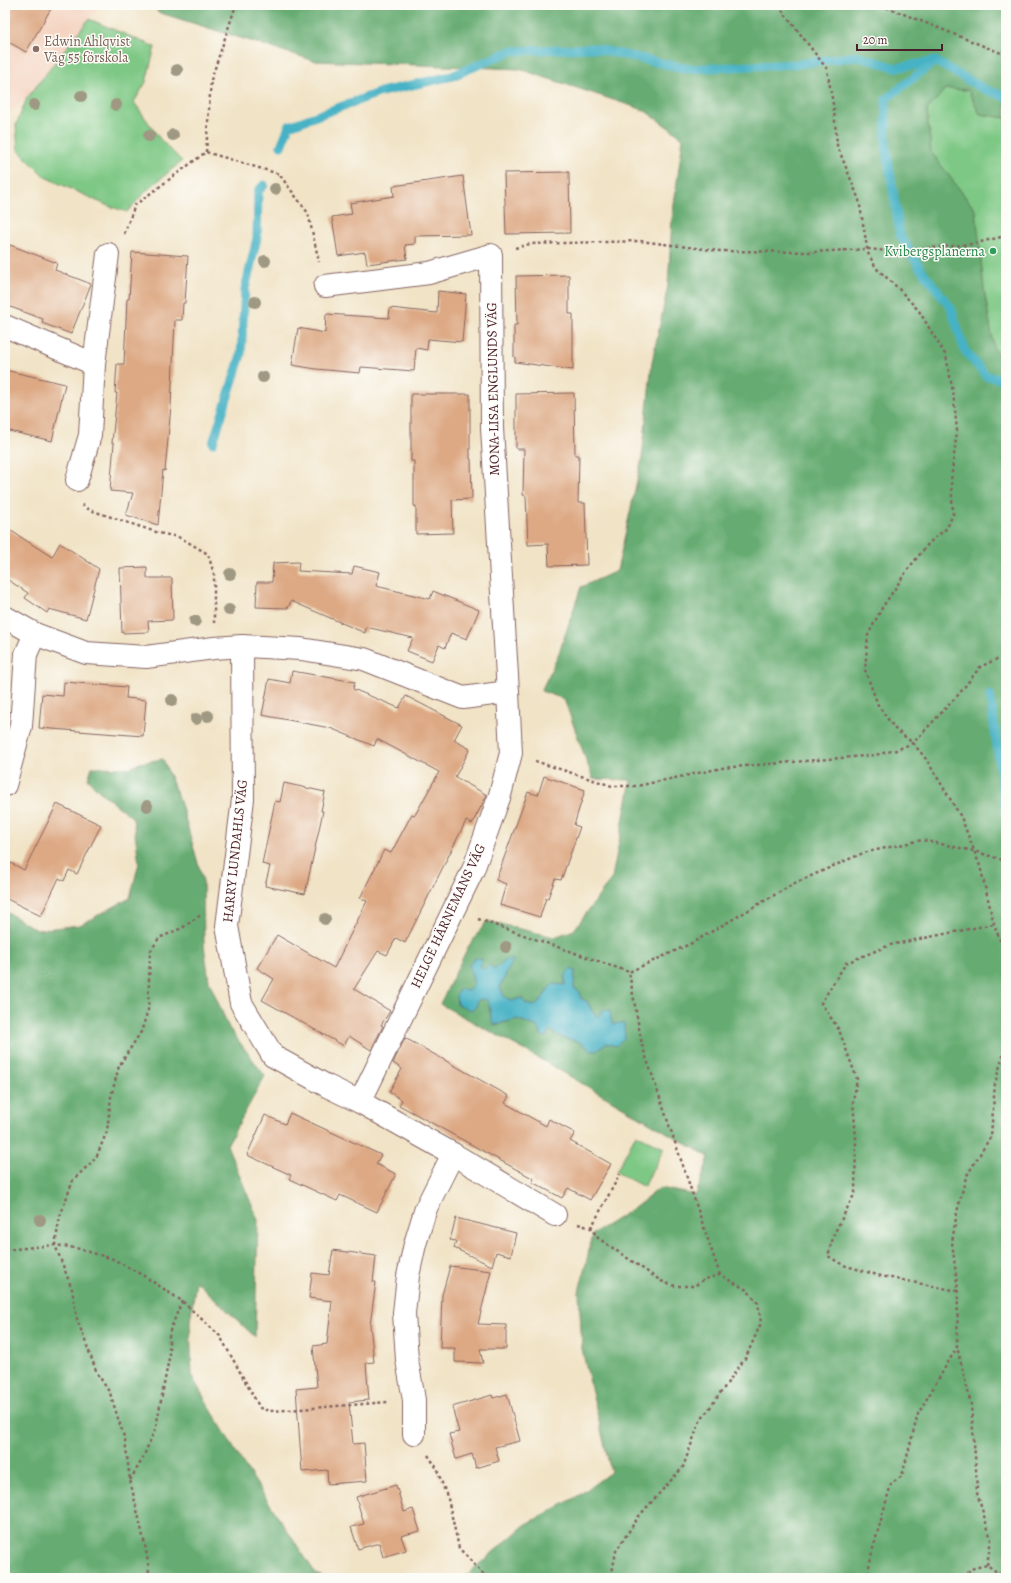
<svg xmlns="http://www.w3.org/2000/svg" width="1011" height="1583" font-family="Alegreya,serif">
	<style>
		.built { fill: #f4d3c0 }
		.green { fill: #7ec885; stroke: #647458 }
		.forest { fill: #66ac72; stroke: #58664e; fill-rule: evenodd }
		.water { fill: #47b2c5; stroke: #486878 }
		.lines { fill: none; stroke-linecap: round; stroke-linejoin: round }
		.stream { stroke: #47b2c5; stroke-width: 9 }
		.building { fill: #dda984 }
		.street-casing { stroke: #846461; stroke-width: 24 }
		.path { stroke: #846461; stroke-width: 2.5; stroke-dasharray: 3 3; stroke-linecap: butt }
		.street { stroke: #fff; stroke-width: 22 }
		.tree { fill: #9f9882 }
		.education-dot { fill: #8d6e63; stroke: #fdfcf7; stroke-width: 1.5 }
		.leisure-dot { fill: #2e9e5b; stroke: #fdfcf7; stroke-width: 1.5 }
		.labels { text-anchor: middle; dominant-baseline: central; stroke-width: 3; stroke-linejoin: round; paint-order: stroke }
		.education-label { font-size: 14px; fill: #785e54; stroke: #fdfcf7; text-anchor: start }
		.leisure-label { font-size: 14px; fill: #27864d; stroke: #fdfcf7; text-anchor: end }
		.street-label { font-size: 14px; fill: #4a1f2b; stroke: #fdfcf7 }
	</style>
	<rect width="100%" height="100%" fill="#fdfcf7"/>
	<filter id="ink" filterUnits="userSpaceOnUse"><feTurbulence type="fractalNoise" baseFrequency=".025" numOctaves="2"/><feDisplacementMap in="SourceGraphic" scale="8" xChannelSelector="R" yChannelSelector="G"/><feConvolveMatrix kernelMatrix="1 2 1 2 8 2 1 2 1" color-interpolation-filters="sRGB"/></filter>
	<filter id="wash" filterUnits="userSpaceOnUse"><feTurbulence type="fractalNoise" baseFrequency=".012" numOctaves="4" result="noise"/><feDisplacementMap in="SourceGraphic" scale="16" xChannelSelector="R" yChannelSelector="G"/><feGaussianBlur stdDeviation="0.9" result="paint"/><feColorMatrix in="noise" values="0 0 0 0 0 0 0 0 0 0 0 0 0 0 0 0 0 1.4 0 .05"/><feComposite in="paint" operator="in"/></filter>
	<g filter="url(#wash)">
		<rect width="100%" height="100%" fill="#f1e3c6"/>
		<polygon class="built" points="5,5 100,5 27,98 5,117"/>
		<g class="green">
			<polygon points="89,19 155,47 146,82 134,102 160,139 182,161 147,190 127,212 106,205 45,177 18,150 16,125 27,98"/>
			<polygon points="945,89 968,90 980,114 1006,118 1006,366 994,348 984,290 976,211 931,152 927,110"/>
			<polygon points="636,1134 664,1148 644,1187 616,1172"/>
		</g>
		<g class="forest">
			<path d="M159,5H1006V118L980,114L968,90L945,89L927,110L931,152L976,211L984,290L994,348L1006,366V1578H463L525,1525L578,1496L611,1472L582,1349L579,1292L593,1234L633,1209L660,1188L696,1195L709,1157L528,1052L440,1004L468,947L487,921L554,937L574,930L612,878L631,780L593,779L564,699L541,691L558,656L581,587L617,571L642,458L652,362L668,286L672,219L683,138L644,110L519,69L315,61L157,12ZM469,965L481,967L484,970L495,969L499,965H511C506,972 505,980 500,987L504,996L511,1001L516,1000L534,1006L541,1002L547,990L565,985V976L575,970L574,988L581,999L587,1001L593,1013L598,1017L609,1011L612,1024L591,1050L578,1041L564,1038L548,1029L517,1019L494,1025L489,1009L490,1002L486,999L478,1000L460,989L469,990L474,984Z"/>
			<polygon points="163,759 182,807 203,881 204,945 209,981 229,1028 265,1076 227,1145 258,1220 255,1337 196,1281 190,1322 192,1377 239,1457 316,1574 326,1578 5,1578 5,911 37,930 80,925 130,898 139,863 133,818 100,792 88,779 92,767 130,768 140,763"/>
		</g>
		<path class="water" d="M475,958L482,959L481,967L484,970L488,965L495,969L506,960H513L500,987L504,996L511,1001L522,998L526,1004L534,1006C545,1000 544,992 553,984L565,985V976L569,970H575L574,988L580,992L581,999L587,1001L593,1013L598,1017L602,1010H610L612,1024L624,1023L625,1037L616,1046L606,1043L597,1051L591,1050L578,1041L564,1038L549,1030L547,1037L542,1036L538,1027L517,1019L494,1025C489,1016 492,1005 486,999L478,1000L476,1007L470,1010L457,1005L456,995L460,989L469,990L474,984L469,965Z"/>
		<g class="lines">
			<g class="stream">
				<polyline points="934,62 886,99 886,146 900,235 920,268 951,308 965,351 986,376 1006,380"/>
				<polyline points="281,146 289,126 381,92 452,76 511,51 593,48 688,69 798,64 858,56 896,68 935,61 984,89 1006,97"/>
				<polyline points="213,443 241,355 245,289 257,238 258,191 264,185"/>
				<polyline points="990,695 1006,812"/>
			</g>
		</g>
		<g id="blocks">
			<g class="building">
				<polygon points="5,5 53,5 26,52 5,40"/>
				<polygon points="569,172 570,233 506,234 504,173"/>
				<polygon points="463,176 471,235 415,236 415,244 405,245 407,259 367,264 365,252 338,256 332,217 352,214 350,203 394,196 393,186"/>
				<polygon points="5,243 57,263 55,270 91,284 71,334 42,323 43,319 5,305"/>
				<polygon points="132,252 188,256 185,303 183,303 182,320 175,320 171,406 165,471 163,470 158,525 126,515 133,493 110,491 114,443 112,443 117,393 115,393 117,364 124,364 127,299 129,299"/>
				<polygon points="569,275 569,314 573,314 573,370 515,362 515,357 514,357 514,325 517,325 516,276"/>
				<polygon points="438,291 466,294 462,342 428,339 427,350 416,348 414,371 361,367 360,373 316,369 292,365 298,328 325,333 326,314 389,318 390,308 437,313"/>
				<polygon points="5,370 65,384 52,441 5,430"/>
				<polygon points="574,393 575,455 579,455 578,503 585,503 587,565 549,566 548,544 528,545 526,496 523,495 524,449 516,449 516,394"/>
				<polygon points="411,394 470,394 470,459 471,459 472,499 452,500 453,533 416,534 416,506 414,506 414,461 411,461"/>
				<polygon points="5,527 52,557 60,543 99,569 86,619 49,609 47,613 25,598 28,593 5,578"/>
				<polygon points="299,562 298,571 352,574 354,566 380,572 376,586 430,599 433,591 479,610 467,639 451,633 445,648 439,645 432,661 407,651 413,638 366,627 365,633 291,601 288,608 256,607 257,582 272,582 273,563"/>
				<polygon points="147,567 147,578 172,578 173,620 148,621 149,632 122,633 120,568"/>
				<polygon points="292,671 355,682 353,689 399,708 406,696 462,725 454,740 470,749 455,777 487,795 472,824 466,821 405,943 396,938 387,955 378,951 354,989 390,1011 381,1025 383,1026 371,1050 349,1036 344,1046 262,1000 274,979 257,968 277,935 334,968 367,901 360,898 384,850 391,853 412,814 415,815 439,772 377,739 374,746 330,728 262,715 269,679 290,683"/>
				<polygon points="64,682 127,687 126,698 146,700 143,736 39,728 42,694 63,696"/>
				<polygon points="544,776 585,790 574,825 580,827 561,880 555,879 548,898 546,898 540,917 500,905 506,884 496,880 528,792 538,795"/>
				<polygon points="284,783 325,792 321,811 323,811 305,894 265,886 270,866 262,864 275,801 280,802"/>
				<polygon points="57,804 101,825 77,874 69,870 64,881 59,878 41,916 5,898 5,876 11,863 24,870"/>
				<polygon points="405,1038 509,1096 505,1103 546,1126 549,1119 575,1133 570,1141 611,1164 590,1200 568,1188 562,1198 532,1182 534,1179 399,1105 402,1100 389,1092 402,1069 393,1063"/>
				<polygon points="290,1113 381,1155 376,1164 396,1174 377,1212 340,1195 337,1201 289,1179 291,1175 247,1155 265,1115 285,1124"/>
				<polygon points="456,1218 516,1233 511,1256 496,1252 492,1266 454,1248 456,1241 450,1240"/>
				<polygon points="333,1250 376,1256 373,1282 376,1282 370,1325 374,1362 366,1363 369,1400 349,1402 353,1444 364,1443 367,1481 328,1484 327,1470 302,1472 296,1389 317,1387 313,1346 327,1344 332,1301 309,1298 312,1273 329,1275"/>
				<polygon points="450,1266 491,1271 478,1324 506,1325 506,1349 480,1349 483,1363 455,1362 455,1348 440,1348 442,1295"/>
				<polygon points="507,1394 520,1441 495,1447 499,1461 476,1468 472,1454 456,1459 449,1434 459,1432 452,1407 492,1395 493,1398"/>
				<polygon points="396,1485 404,1512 413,1509 420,1531 401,1536 406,1550 383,1557 379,1543 358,1549 351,1527 364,1524 356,1497"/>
			</g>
		</g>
	</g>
	<g filter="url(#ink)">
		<use href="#blocks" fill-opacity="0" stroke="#846461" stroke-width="1"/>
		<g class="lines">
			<g class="street-casing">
				<g id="street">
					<polyline points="325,286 429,273 491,255 492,428 508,692"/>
					<polyline points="5,326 94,364"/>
					<polyline points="77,480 90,435 94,364 108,254"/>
					<polyline points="5,617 35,634 86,653 146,657 214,648 242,646 301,649 364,659 463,698 508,692 511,753 500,795 473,870 360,1102"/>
					<polyline points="242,646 243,799 227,926 241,1003 273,1056 327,1086 360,1102 453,1154 555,1215"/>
					<polyline points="5,785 21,726 26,654 35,634"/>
					<polyline points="414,1434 414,1400 407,1360 404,1313 408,1276 415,1244 426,1208 453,1154"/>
				</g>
			</g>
			<g class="path">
				<polyline points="778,5 827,69 834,110 837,145 859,200 868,253 876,268 898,288 919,311 946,356 953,392 957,430 951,481 953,514 947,528 929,543 908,569 882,608 868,635 865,670 878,705 895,729 913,743 926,759 937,777 961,817 980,866 994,924 1006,956"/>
				<polyline points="881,5 1006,55"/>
				<polyline points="206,152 211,80 236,5"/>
				<polyline points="124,234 135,205 206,152 279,174 308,213 319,262"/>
				<polyline points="515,248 530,244 640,241 720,251 812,252 868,249 905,253 929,248 972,244 1001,237 1006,234"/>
				<polyline points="83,504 83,506 90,510 159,533 178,537 186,541 208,554 214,574 214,623"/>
				<polyline points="535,761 612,786 637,786 722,768 875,755 896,750 913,743 959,694 980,667 1001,657 1006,657"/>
				<polyline points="478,919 629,972"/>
				<polyline points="578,1224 591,1228 598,1238 661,1281 675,1286 694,1286 705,1279 720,1275 747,1290 758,1303 761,1323 746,1357 699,1423 683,1467 639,1516 616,1551 611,1578"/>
				<polyline points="591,1228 620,1174"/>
				<polyline points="5,1250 55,1245 76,1248 113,1259 144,1276 182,1301 220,1336 260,1408 269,1411 287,1410 388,1402"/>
				<polyline points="720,1275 642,1045 629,972 692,943 795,883 863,853 922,840 974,851 1006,861"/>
				<polyline points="958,1291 881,1276 843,1265 828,1256 834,1234 855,1193 856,1139 853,1101 857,1079 839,1030 821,1003 846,963 890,945 994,924"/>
				<polyline points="428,1455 436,1467 448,1499 459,1548 482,1573 490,1578"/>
				<polyline points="130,1480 142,1460 156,1427 169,1358 169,1333 182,1301"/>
				<polyline points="987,1565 991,1539 977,1493 976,1469 971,1404 957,1347 958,1291 952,1242 957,1212 966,1177 991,1136 995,1083 1006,1046"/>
				<polyline points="148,1578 149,1569 145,1545 130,1480 125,1440 110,1393 97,1373 77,1319 72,1289 55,1245 60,1216 73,1180 96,1158 107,1131 111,1097 119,1066 141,1032 148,1010 150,952 159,938 182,928 202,914"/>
				<polyline points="864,1578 868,1572 872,1552 891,1484 902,1476 918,1414 957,1347"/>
				<polyline points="965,1578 970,1569 987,1565 1005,1578"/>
			</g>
			<use href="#street" class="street"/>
		</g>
		<g class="tree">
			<circle cx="177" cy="70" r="6"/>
			<circle cx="81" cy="96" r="6"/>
			<circle cx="34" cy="105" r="6"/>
			<circle cx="116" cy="105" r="6"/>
			<circle cx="173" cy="135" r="6"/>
			<circle cx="149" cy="136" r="6"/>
			<circle cx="275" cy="189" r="6"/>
			<circle cx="265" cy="261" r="6"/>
			<circle cx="255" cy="302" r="6"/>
			<circle cx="263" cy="377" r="6"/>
			<circle cx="230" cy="574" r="6"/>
			<circle cx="229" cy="610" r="6"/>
			<circle cx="195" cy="621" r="6"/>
			<circle cx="172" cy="700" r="6"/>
			<circle cx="208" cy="716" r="6"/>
			<circle cx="196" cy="719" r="6"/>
			<circle cx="147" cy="806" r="6"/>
			<circle cx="325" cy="919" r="6"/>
			<circle cx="506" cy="947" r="6"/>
			<circle cx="40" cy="1220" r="6"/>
		</g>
	</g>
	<circle class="education-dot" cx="36" cy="49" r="4"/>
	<circle class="leisure-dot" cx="993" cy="251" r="4"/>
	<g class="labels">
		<g class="education-label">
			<text x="44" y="41">Edwin Ahlqvist<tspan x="44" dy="16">Väg 55 förskola</tspan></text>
		</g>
		<g class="leisure-label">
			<text x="985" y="251">Kvibergsplanerna</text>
		</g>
		<g class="street-label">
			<text transform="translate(493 389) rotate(-91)">MONA-LISA ENGLUNDS VÄG</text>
			<text transform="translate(235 851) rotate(-84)">HARRY LUNDAHLS VÄG</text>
			<text transform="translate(448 916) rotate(-65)">HELGE HÄRNEMANS VÄG</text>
		</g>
	</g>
	<rect width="1011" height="1583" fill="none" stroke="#fdfcf7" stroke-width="20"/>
	<path d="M857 44v6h85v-6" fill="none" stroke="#4a1f2b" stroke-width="2"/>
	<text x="863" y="44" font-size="12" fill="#4a1f2b" stroke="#fdfcf7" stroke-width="3" paint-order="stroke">20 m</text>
</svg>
